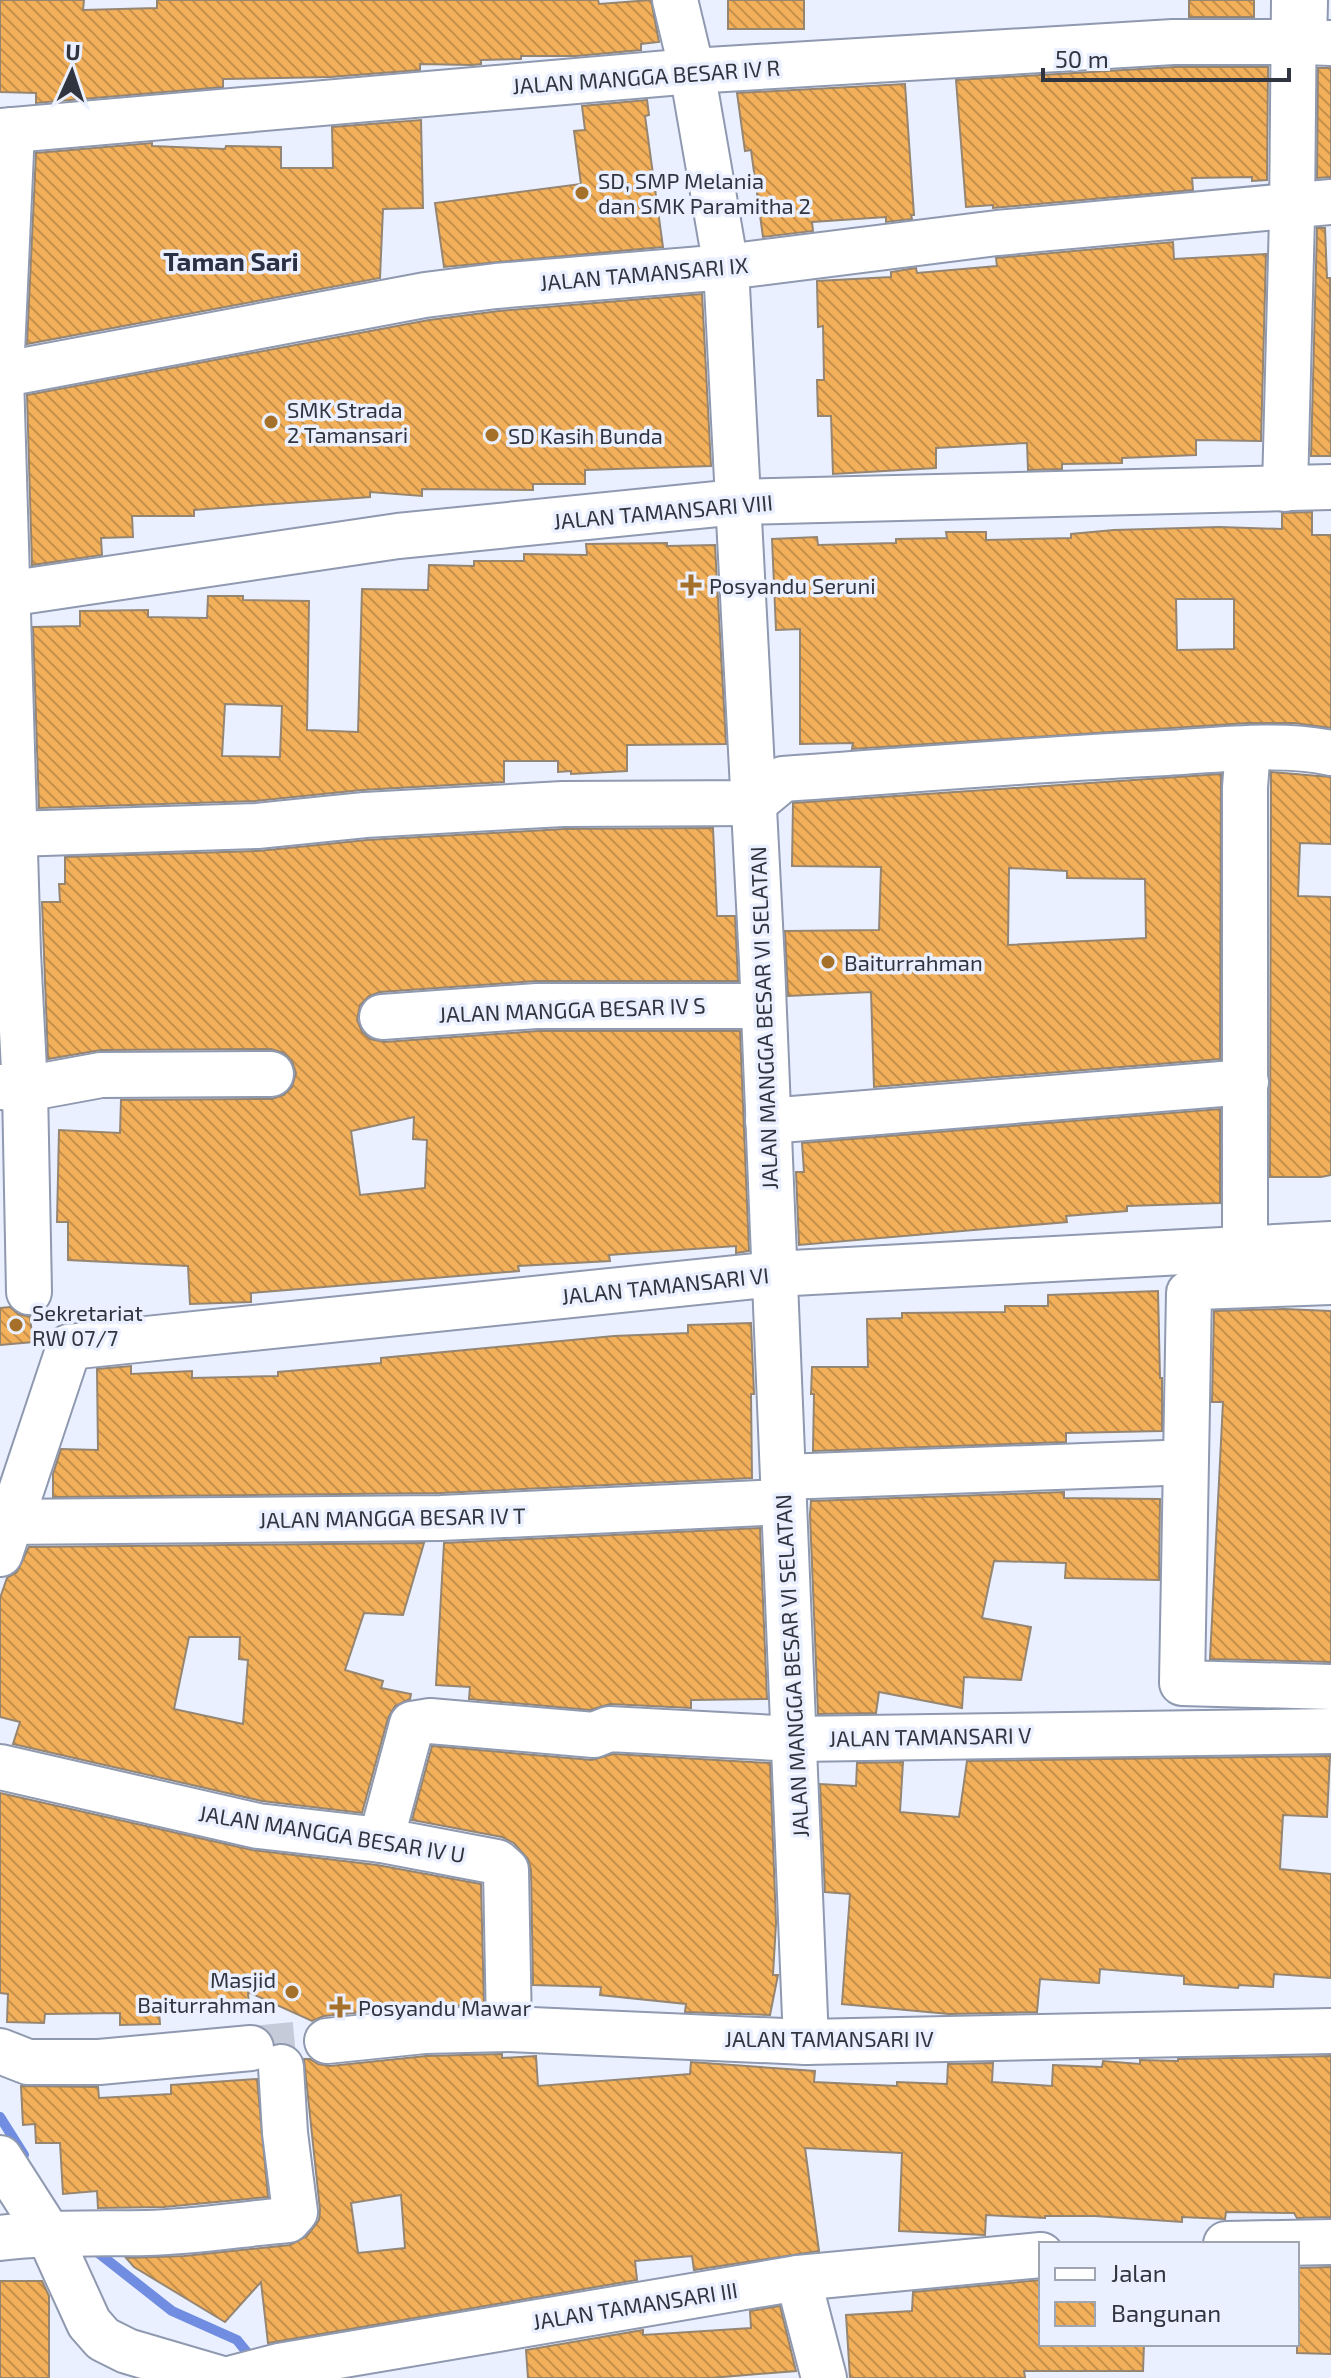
<svg xmlns="http://www.w3.org/2000/svg" width="1331" height="2378" font-family="'Exo 2',sans-serif">
	<style>
		.lines { fill: none; stroke-linecap: round; stroke-linejoin: round }
		.stream { stroke: #718de1; stroke-width: 10 }
		.building { fill: url(#building-back-hatch); stroke: #968571; stroke-width: 2; fill-rule: evenodd }
		.minor-tunnel { stroke: #c5cbd9; stroke-width: 44; stroke-dasharray: 44 22; stroke-linecap: butt }
		.minor-casing { stroke: #8f99af; stroke-width: 48 }
		.minor { stroke: #fff; stroke-width: 44 }
		.poi-dot { fill: #a5712a; stroke: #eaf0ff; stroke-width: 3 }
		.labels { text-anchor: middle; dominant-baseline: central; stroke-width: 7; stroke-linejoin: round; paint-order: stroke }
		.street-label { font-size: 22px; fill: #31353f; stroke: #eaf0ff }
		.poi-label { font-size: 22px; fill: #31353f; stroke: #eaf0ff; text-anchor: start }
		.quarter-label { font-size: 26px; font-weight: bold; fill: #2a3144; stroke: #eaf0ff }
	</style>
	<defs>
		<pattern id="building-back-hatch" width="6" height="6" patternUnits="userSpaceOnUse" patternTransform="scale(2)"><rect width="6" height="6" fill="#f3b05a"/><path d="M-1 5l2 2M0 0l6 6M5-1l2 2" fill="none" stroke="#c5904c"/></pattern>
	</defs>
	<rect width="100%" height="100%" fill="#eaf0ff"/>
	<g class="lines">
		<g class="stream">
			<polyline points="0,2117 24,2155"/>
			<polyline points="92,2248 172,2311 237,2340 254,2361"/>
		</g>
	</g>
	<g class="building">
		<polygon points="0,0 84,0 83,10 157,8 157,0 598,0 599,4 651,0 659,42 641,44 641,50 576,56 521,56 521,59 481,60 481,64 472,65 420,64 420,70 330,77 223,79 223,87 36,103 36,93 0,92"/>
		<rect x="728" y="0" width="76" height="29"/>
		<rect x="1189" y="0" width="65" height="17"/>
		<polygon points="1174,67 1268,67 1267,180 1252,181 1252,177 1192,178 1193,190 993,208 993,205 966,207 956,80"/>
		<polygon points="1318,68 1331,68 1331,177 1317,178"/>
		<polygon points="905,84 914,215 911,215 912,219 886,222 886,217 812,222 813,231 763,237 751,150 745,151 737,93"/>
		<polygon points="647,100 649,115 645,116 663,247 444,267 435,203 581,184 574,131 585,130 582,106"/>
		<polygon points="421,120 423,208 383,209 380,278 27,344 36,153 152,143 152,146 225,149 226,146 281,147 281,168 333,168 332,127"/>
		<polygon points="1317,228 1325,228 1327,278 1330,278 1331,456 1311,456"/>
		<polygon points="1173,242 1174,259 1266,254 1261,441 1196,440 1196,455 1122,458 1122,463 1062,464 1062,469 1028,470 1027,443 936,448 936,468 833,474 831,416 818,416 817,380 824,380 823,326 818,327 817,281 891,277 891,272 916,268 917,273 997,266 996,258"/>
		<polygon points="702,294 711,466 585,470 585,484 533,484 533,490 422,489 422,496 370,492 370,497 194,510 194,516 132,516 133,537 101,538 102,555 32,565 27,395 429,320 499,311"/>
		<path d="M1312,512V535H1331V728L1294,723H1248L852,749L853,743L800,744V629L776,630L772,539L817,537L818,545L896,543V539L947,538L946,532H986V540L1071,538V534L1114,530L1219,527L1282,529V513ZM1176,599H1234V649L1177,650Z"/>
		<path d="M667,543V546L715,545L726,744L627,745V771L571,774V771L558,772V761H504V782L362,790L255,801L39,808L33,627L80,626V611L148,610V617L207,618L208,596H243V600L309,601L307,730L358,732L362,589L428,590L429,565L474,566V561H524V554L587,555L586,544ZM225,704L282,706L280,757L222,756Z"/>
		<polygon points="1271,772 1331,777 1331,844 1300,843 1298,896 1331,897 1331,1175 1321,1177 1270,1177"/>
		<path d="M1221,774L1220,1059L874,1087L871,992L788,996L785,931L879,930L881,867L792,866L793,803ZM1009,868L1067,871V878L1145,879L1146,938L1008,945Z"/>
		<path d="M713,828L717,916H735L738,981H537L380,992L369,996L360,1005L357,1020L362,1032L370,1039L384,1042L538,1031H740L749,1251L736,1253V1246L609,1255L610,1261L518,1266L519,1271L251,1293V1302L190,1304L188,1266L68,1260V1222H57L59,1130L120,1133L121,1100L272,1099L284,1095L292,1087L296,1073L292,1061L284,1053L271,1049L101,1050L48,1059L42,902H60L59,884H65V857L258,851L367,840L564,829ZM414,1117L413,1139L427,1140L425,1188L360,1195L351,1131Z"/>
		<polygon points="1220,1109 1220,1203 1127,1206 1127,1211 1066,1216 1067,1222 799,1245 796,1172 804,1172 802,1143"/>
		<polygon points="1158,1291 1160,1378 1162,1378 1162,1431 1066,1433 1066,1442 813,1451 814,1394 811,1394 812,1367 868,1367 867,1319 902,1318 902,1313 1005,1312 1005,1306 1048,1306 1048,1295"/>
		<polygon points="10,1307 18,1314 30,1317 33,1342 0,1345 0,1308"/>
		<polygon points="1284,1309 1331,1311 1331,1662 1210,1659 1223,1402 1212,1402 1214,1311"/>
		<polygon points="751,1323 754,1394 751,1394 752,1478 440,1493 53,1497 53,1474 61,1449 98,1450 97,1369 131,1366 131,1374 192,1371 192,1378 278,1376 278,1372 381,1363 381,1358 614,1336 688,1333 688,1325"/>
		<polygon points="1064,1492 1064,1498 1160,1499 1159,1580 1065,1578 1066,1563 994,1561 982,1618 1031,1627 1021,1680 964,1677 962,1708 879,1692 876,1713 818,1714 810,1515 811,1501"/>
		<polygon points="760,1528 767,1699 691,1700 691,1708 610,1704 590,1710 469,1699 470,1687 436,1685 444,1543"/>
		<path d="M424,1543L403,1615L364,1613L345,1670L383,1681L381,1688L411,1694L410,1699L395,1706L388,1718L362,1813L262,1801L13,1744L20,1722L0,1717V1598L7,1578L17,1572L29,1547ZM189,1637H240L239,1659L248,1660L243,1724L174,1709Z"/>
		<polygon points="432,1746 592,1760 613,1754 770,1763 776,1923 773,1975 778,1975 770,2015 685,2012 686,2004 600,1995 601,1987 533,1985 531,1870 528,1859 514,1843 502,1837 412,1820"/>
		<polygon points="1330,1756 1327,1817 1283,1815 1280,1869 1331,1874 1331,1978 1274,1974 1273,1987 1239,1985 1238,1988 1184,1984 1184,1976 1100,1969 1099,1983 1040,1979 1037,2012 949,2014 842,2004 850,1894 825,1892 820,1784 856,1786 857,1763 903,1762 900,1812 959,1817 967,1761"/>
		<polygon points="0,1793 252,1850 377,1865 481,1884 484,2005 422,2006 324,2016 312,2021 248,1992 249,2009 159,2010 160,2024 120,2025 120,2013 45,2014 44,2023 7,2022 8,1994 0,1993"/>
		<path d="M502,2054V2058L536,2056L538,2086L690,2074L691,2062L815,2071L814,2082L897,2086V2082L947,2084L948,2064L993,2063L992,2082L1052,2086L1053,2065L1102,2067L1103,2061L1140,2064V2060L1178,2061V2059L1331,2056V2217L1297,2218L1294,2213L1226,2212L1225,2219L1182,2217V2222L1095,2216H1045V2218L986,2215L985,2235L899,2231L902,2153L805,2148L819,2251L694,2270L692,2256L635,2261L637,2280L268,2343L261,2282L225,2322L134,2267L126,2258L184,2256L290,2245L307,2236L319,2220L320,2210L304,2059H310L318,2064L330,2066L426,2056ZM401,2195L405,2248L358,2253L351,2203Z"/>
		<polygon points="257,2079 268,2197 164,2207 98,2208 97,2191 63,2194 60,2143 36,2143 35,2124 23,2125 21,2086 98,2087 99,2098 171,2094 171,2085"/>
		<polygon points="1331,2267 1331,2354 1297,2353 1297,2268"/>
		<polygon points="1041,2280 1041,2344 1144,2344 1143,2371 1024,2371 1025,2378 850,2378 846,2315 912,2311 913,2292"/>
		<polygon points="0,2281 42,2281 49,2296 49,2378 0,2378"/>
		<polygon points="780,2306 796,2371 710,2378 528,2378 526,2350 643,2330 643,2335 751,2328 750,2311"/>
	</g>
	<g class="lines">
		<polyline class="minor-tunnel" points="251,2048 327,2041"/>
		<g class="minor-casing">
			<g id="minor">
				<polyline points="675,0 692,71 726,267 762,963 806,2042"/>
				<polyline points="1305,2 1304,42 1331,43"/>
				<polyline points="12,130 1,375 18,953 25,1089 29,1292"/>
				<polyline points="0,131 692,71 1173,42 1293,42"/>
				<polyline points="0,375 425,295 496,286 726,267 997,233 1331,202"/>
				<polyline points="1285,489 1292,217 1294,0"/>
				<polyline points="0,595 398,536 737,502 1331,487"/>
				<path d="M14,834L257,826L365,815L563,804L754,803L783,779C911,770 1039,759 1167,753C1216,750 1283,742 1331,753"/>
				<polyline points="382,1017 537,1006 763,1006"/>
				<polyline points="0,1087 25,1089 101,1075 271,1074"/>
				<polyline points="768,1121 1246,1082"/>
				<polyline points="1245,1250 1245,787 1248,749"/>
				<polyline points="1331,1282 1198,1287 1189,1293 1182,1683 1331,1687"/>
				<polyline points="69,1347 774,1274 1331,1244"/>
				<polyline points="783,1477 1165,1463"/>
				<polyline points="0,1522 441,1518 783,1502"/>
				<polyline points="0,1554 69,1347"/>
				<polyline points="0,1767 258,1826 381,1840 497,1862 506,1870 509,2029"/>
				<polyline points="381,1840 412,1724 430,1721 594,1735 609,1729 796,1739 1331,1731"/>
				<polyline points="327,2041 424,2031 509,2029 806,2042 1331,2031"/>
				<polyline points="0,2051 28,2062 99,2062 251,2048"/>
				<polyline points="0,2158 48,2233 89,2323 103,2339 127,2351 219,2378"/>
				<path d="M0,2238C50,2232 98,2234 147,2233C195,2232 241,2224 288,2220L295,2212L285,2133L281,2067"/>
				<polyline points="1226,2244 1331,2242"/>
				<polyline points="798,2278 824,2378"/>
				<polyline points="233,2378 279,2366 798,2278 1041,2255"/>
			</g>
		</g>
		<use href="#minor" class="minor"/>
	</g>
	<g class="poi-dot">
		<circle cx="582" cy="193" r="8"/>
		<circle cx="271" cy="422" r="8"/>
		<circle cx="492" cy="435" r="8"/>
		<path d="M687 573h8v8h8v8h-8v8h-8v-8h-8v-8h8z"/>
		<circle cx="828" cy="962" r="8"/>
		<circle cx="16" cy="1325" r="8"/>
		<circle cx="292" cy="1992" r="8"/>
		<path d="M336 1995h8v8h8v8h-8v8h-8v-8h-8v-8h8z"/>
	</g>
	<g class="labels">
		<g class="street-label">
			<text transform="translate(646 76) rotate(-4)">JALAN MANGGA BESAR IV R</text>
			<text transform="translate(644 273) rotate(-5)">JALAN TAMANSARI IX</text>
			<text transform="translate(663 511) rotate(-5)">JALAN TAMANSARI VIII</text>
			<text transform="translate(572 1009) rotate(-2)">JALAN MANGGA BESAR IV S</text>
			<text transform="translate(763 1018) rotate(-92)">JALAN MANGGA BESAR VI SELATAN</text>
			<text transform="translate(665 1285) rotate(-6)">JALAN TAMANSARI VI</text>
			<text transform="translate(392 1517) rotate(-1)">JALAN MANGGA BESAR IV T</text>
			<text transform="translate(791 1666) rotate(-93)">JALAN MANGGA BESAR VI SELATAN</text>
			<text transform="translate(930 1736) rotate(-1)">JALAN TAMANSARI V</text>
			<text transform="translate(332 1833) rotate(9)">JALAN MANGGA BESAR IV U</text>
			<text x="829" y="2038">JALAN TAMANSARI IV</text>
			<text transform="translate(635 2305) rotate(-9)">JALAN TAMANSARI III</text>
		</g>
		<g class="poi-label">
			<text x="598" y="180">SD, SMP Melania<tspan x="598" dy="25">dan SMK Paramitha 2</tspan></text>
			<text x="287" y="409">SMK Strada<tspan x="287" dy="25">2 Tamansari</tspan></text>
			<text x="508" y="435">SD Kasih Bunda</text>
			<text x="709" y="585">Posyandu Seruni</text>
			<text x="844" y="962">Baiturrahman</text>
			<text x="32" y="1312">Sekretariat<tspan x="32" dy="25">RW 07/7</tspan></text>
			<text x="276" y="1979" text-anchor="end">Masjid<tspan x="276" dy="25">Baiturrahman</tspan></text>
			<text x="358" y="2007">Posyandu Mawar</text>
		</g>
		<g class="quarter-label">
			<text x="231" y="260">Taman Sari</text>
		</g>
	</g>
	<rect x="1039" y="2242" width="260" height="104" fill="#eaf0ff" stroke="#a0a5b2" stroke-width="2"/>
	<rect x="1055" y="2268" width="40" height="12" fill="#ffffff" stroke="#a0a5b2" stroke-width="2"/>
	<text x="1111" y="2282" font-size="24" fill="#31353f">Jalan</text>
	<rect x="1055" y="2302" width="40" height="24" fill="url(#building-back-hatch)" stroke="#a0a5b2" stroke-width="2"/>
	<text x="1111" y="2322" font-size="24" fill="#31353f">Bangunan</text>
	<g transform="translate(72 72) rotate(3)" stroke="#eaf0ff" stroke-width="6" paint-order="stroke">
	<path d="M0-6L14 30L0 20L-14 30Z" fill="#31353f"/>
	<text y="-12" font-size="22" font-weight="bold" text-anchor="middle" fill="#31353f">U</text>
	</g>
	<path d="M1043 68v12h246v-12" fill="none" stroke="#31353f" stroke-width="4"/>
	<text x="1055" y="68" font-size="24" fill="#31353f" stroke="#eaf0ff" stroke-width="6" paint-order="stroke">50 m</text>
</svg>
